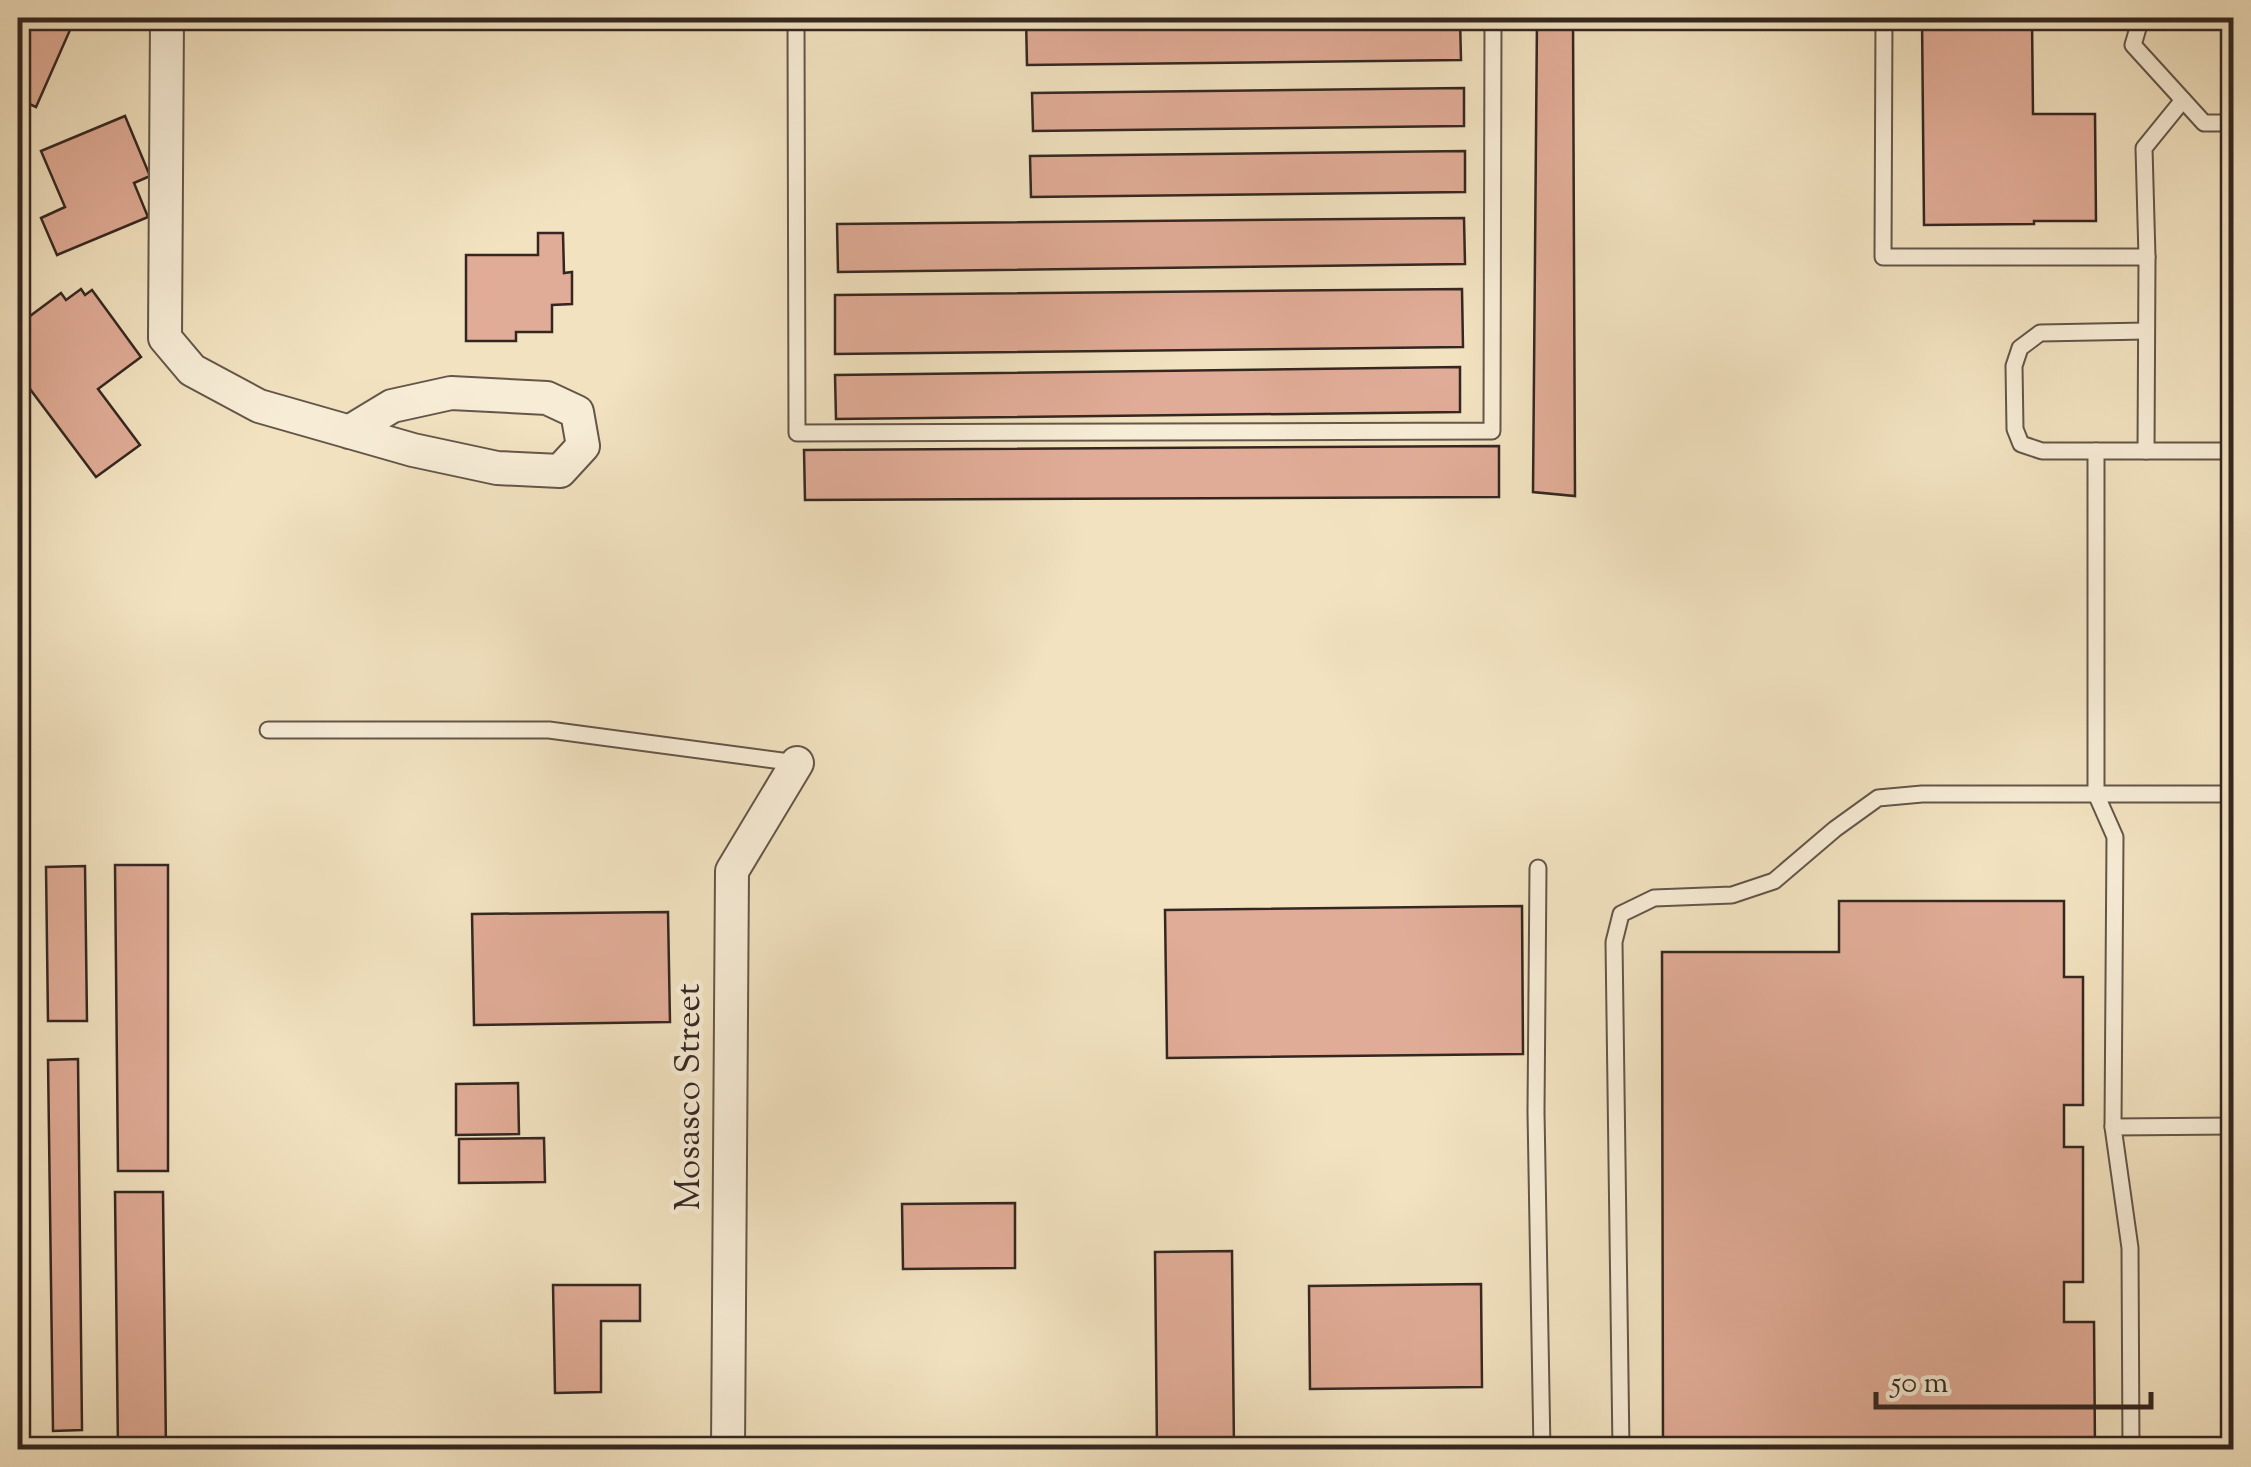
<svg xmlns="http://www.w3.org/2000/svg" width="2251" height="1467" font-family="'Sorts Mill Goudy',serif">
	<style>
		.building { fill: #e1ac97; stroke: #342721; stroke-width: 2.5 }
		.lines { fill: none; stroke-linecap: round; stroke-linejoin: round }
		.lane-casing { stroke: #645649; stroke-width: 19 }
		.street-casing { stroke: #645649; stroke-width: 36 }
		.lane { stroke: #f7ecd6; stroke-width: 15 }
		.street { stroke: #f7ecd6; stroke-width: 32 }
		.labels { text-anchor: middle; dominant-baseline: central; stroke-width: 9; stroke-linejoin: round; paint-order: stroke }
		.street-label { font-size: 35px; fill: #342721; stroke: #f7ecd6 }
	</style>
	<rect width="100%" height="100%" fill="#f2e2c0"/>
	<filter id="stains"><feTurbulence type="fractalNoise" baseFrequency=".002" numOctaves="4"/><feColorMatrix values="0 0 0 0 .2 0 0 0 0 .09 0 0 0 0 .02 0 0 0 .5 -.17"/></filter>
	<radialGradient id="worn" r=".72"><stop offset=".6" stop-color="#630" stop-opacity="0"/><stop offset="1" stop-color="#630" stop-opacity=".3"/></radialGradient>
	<g class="building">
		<polygon points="18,18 41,18 70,30 36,107 18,99"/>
		<polygon points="1026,18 1460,18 1461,60 1027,65"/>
		<polygon points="1537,18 1573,18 1575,496 1533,492"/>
		<polygon points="1922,18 2032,18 2033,114 2095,114 2096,221 2034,221 2034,224 1924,225"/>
		<polygon points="1464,88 1464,126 1033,131 1032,93"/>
		<polygon points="125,116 150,176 134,183 148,217 57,255 41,218 65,207 41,151"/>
		<polygon points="1465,151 1465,192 1031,197 1030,156"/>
		<polygon points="2224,193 2234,193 2234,258 2225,258"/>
		<polygon points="1464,218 1465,264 838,272 837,224"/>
		<polygon points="538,233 563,233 564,273 572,272 572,304 552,305 552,332 516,332 516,341 466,341 466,255 538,255"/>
		<polygon points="81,289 85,295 92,290 141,357 98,389 140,445 96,477 18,373 18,325 61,293 66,300"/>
		<polygon points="1462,289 1463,347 835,354 835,295"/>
		<polygon points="1460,367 1460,412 836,419 835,375"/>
		<polygon points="1499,446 1499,497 805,500 804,450"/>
		<polygon points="115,865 168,865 168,1171 118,1171"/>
		<polygon points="85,866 87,1021 48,1021 46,867"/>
		<polygon points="1839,901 2064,901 2064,977 2083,977 2083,1105 2064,1105 2064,1147 2083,1147 2083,1282 2064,1282 2064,1322 2094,1322 2095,1450 1663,1450 1662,952 1839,952"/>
		<polygon points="1522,906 1523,1054 1167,1058 1165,910"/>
		<polygon points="668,912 670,1022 474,1025 472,914"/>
		<polygon points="78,1059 82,1430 53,1431 48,1060"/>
		<polygon points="518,1083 519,1134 456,1135 456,1084"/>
		<polygon points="544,1138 545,1182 459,1183 459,1139"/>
		<polygon points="115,1192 163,1192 166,1450 118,1450"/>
		<polygon points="1015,1203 1015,1268 903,1269 902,1204"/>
		<polygon points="1232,1251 1234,1450 1157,1450 1155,1252"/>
		<polygon points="1481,1284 1482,1387 1310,1389 1309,1286"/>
		<polygon points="553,1285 640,1285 640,1321 601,1321 601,1392 555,1393"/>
	</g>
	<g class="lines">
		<g class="lane-casing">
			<g id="lane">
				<polyline points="796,18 797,433 1492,431 1493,18"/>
				<polyline points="1884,18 1883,257 2147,257 2144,148 2183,100"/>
				<polyline points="2141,18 2133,45 2204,123 2234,123"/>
				<polyline points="2147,257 2146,451 2234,451"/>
				<polyline points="2096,451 2096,794 2115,837 2113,1127"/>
				<polyline points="2146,451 2042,451 2021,444 2015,429 2014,366 2020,348 2040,333 2146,331"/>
				<polyline points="268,730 549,730 797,763"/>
				<polyline points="1538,868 1536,1112 1542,1450"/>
				<polyline points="1621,1450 1614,942 1621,914 1654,898 1732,895 1774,881 1835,829 1878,798 1922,794 2234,794"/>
				<polyline points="2131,1450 2130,1248 2113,1127 2234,1126"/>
			</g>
		</g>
		<g class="street-casing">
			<g id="street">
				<polyline points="167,18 165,338 192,370 259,406 413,450 497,468 560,471 583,446 577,412 547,398 451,393 392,406 349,432"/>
				<polyline points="728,1450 732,871 797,763"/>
			</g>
		</g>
		<use href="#lane" class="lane"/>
		<use href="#street" class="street"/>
	</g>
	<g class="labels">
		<g class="street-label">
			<text transform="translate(690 1097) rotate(-90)">Mosasco Street</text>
		</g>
	</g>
	<rect width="2251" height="1467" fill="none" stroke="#f2e2c0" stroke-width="60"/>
	<rect x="20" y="20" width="2211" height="1427" fill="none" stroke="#342721" stroke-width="5"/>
	<rect x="30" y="30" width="2191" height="1407" fill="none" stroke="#342721" stroke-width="2.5"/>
	<path d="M1876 1392v15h275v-15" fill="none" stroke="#342721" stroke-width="5"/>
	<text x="1891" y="1392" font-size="30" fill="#342721" stroke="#f7ecd6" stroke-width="8" paint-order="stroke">50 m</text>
	<rect width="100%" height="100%" filter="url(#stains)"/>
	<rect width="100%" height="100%" fill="url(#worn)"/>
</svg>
